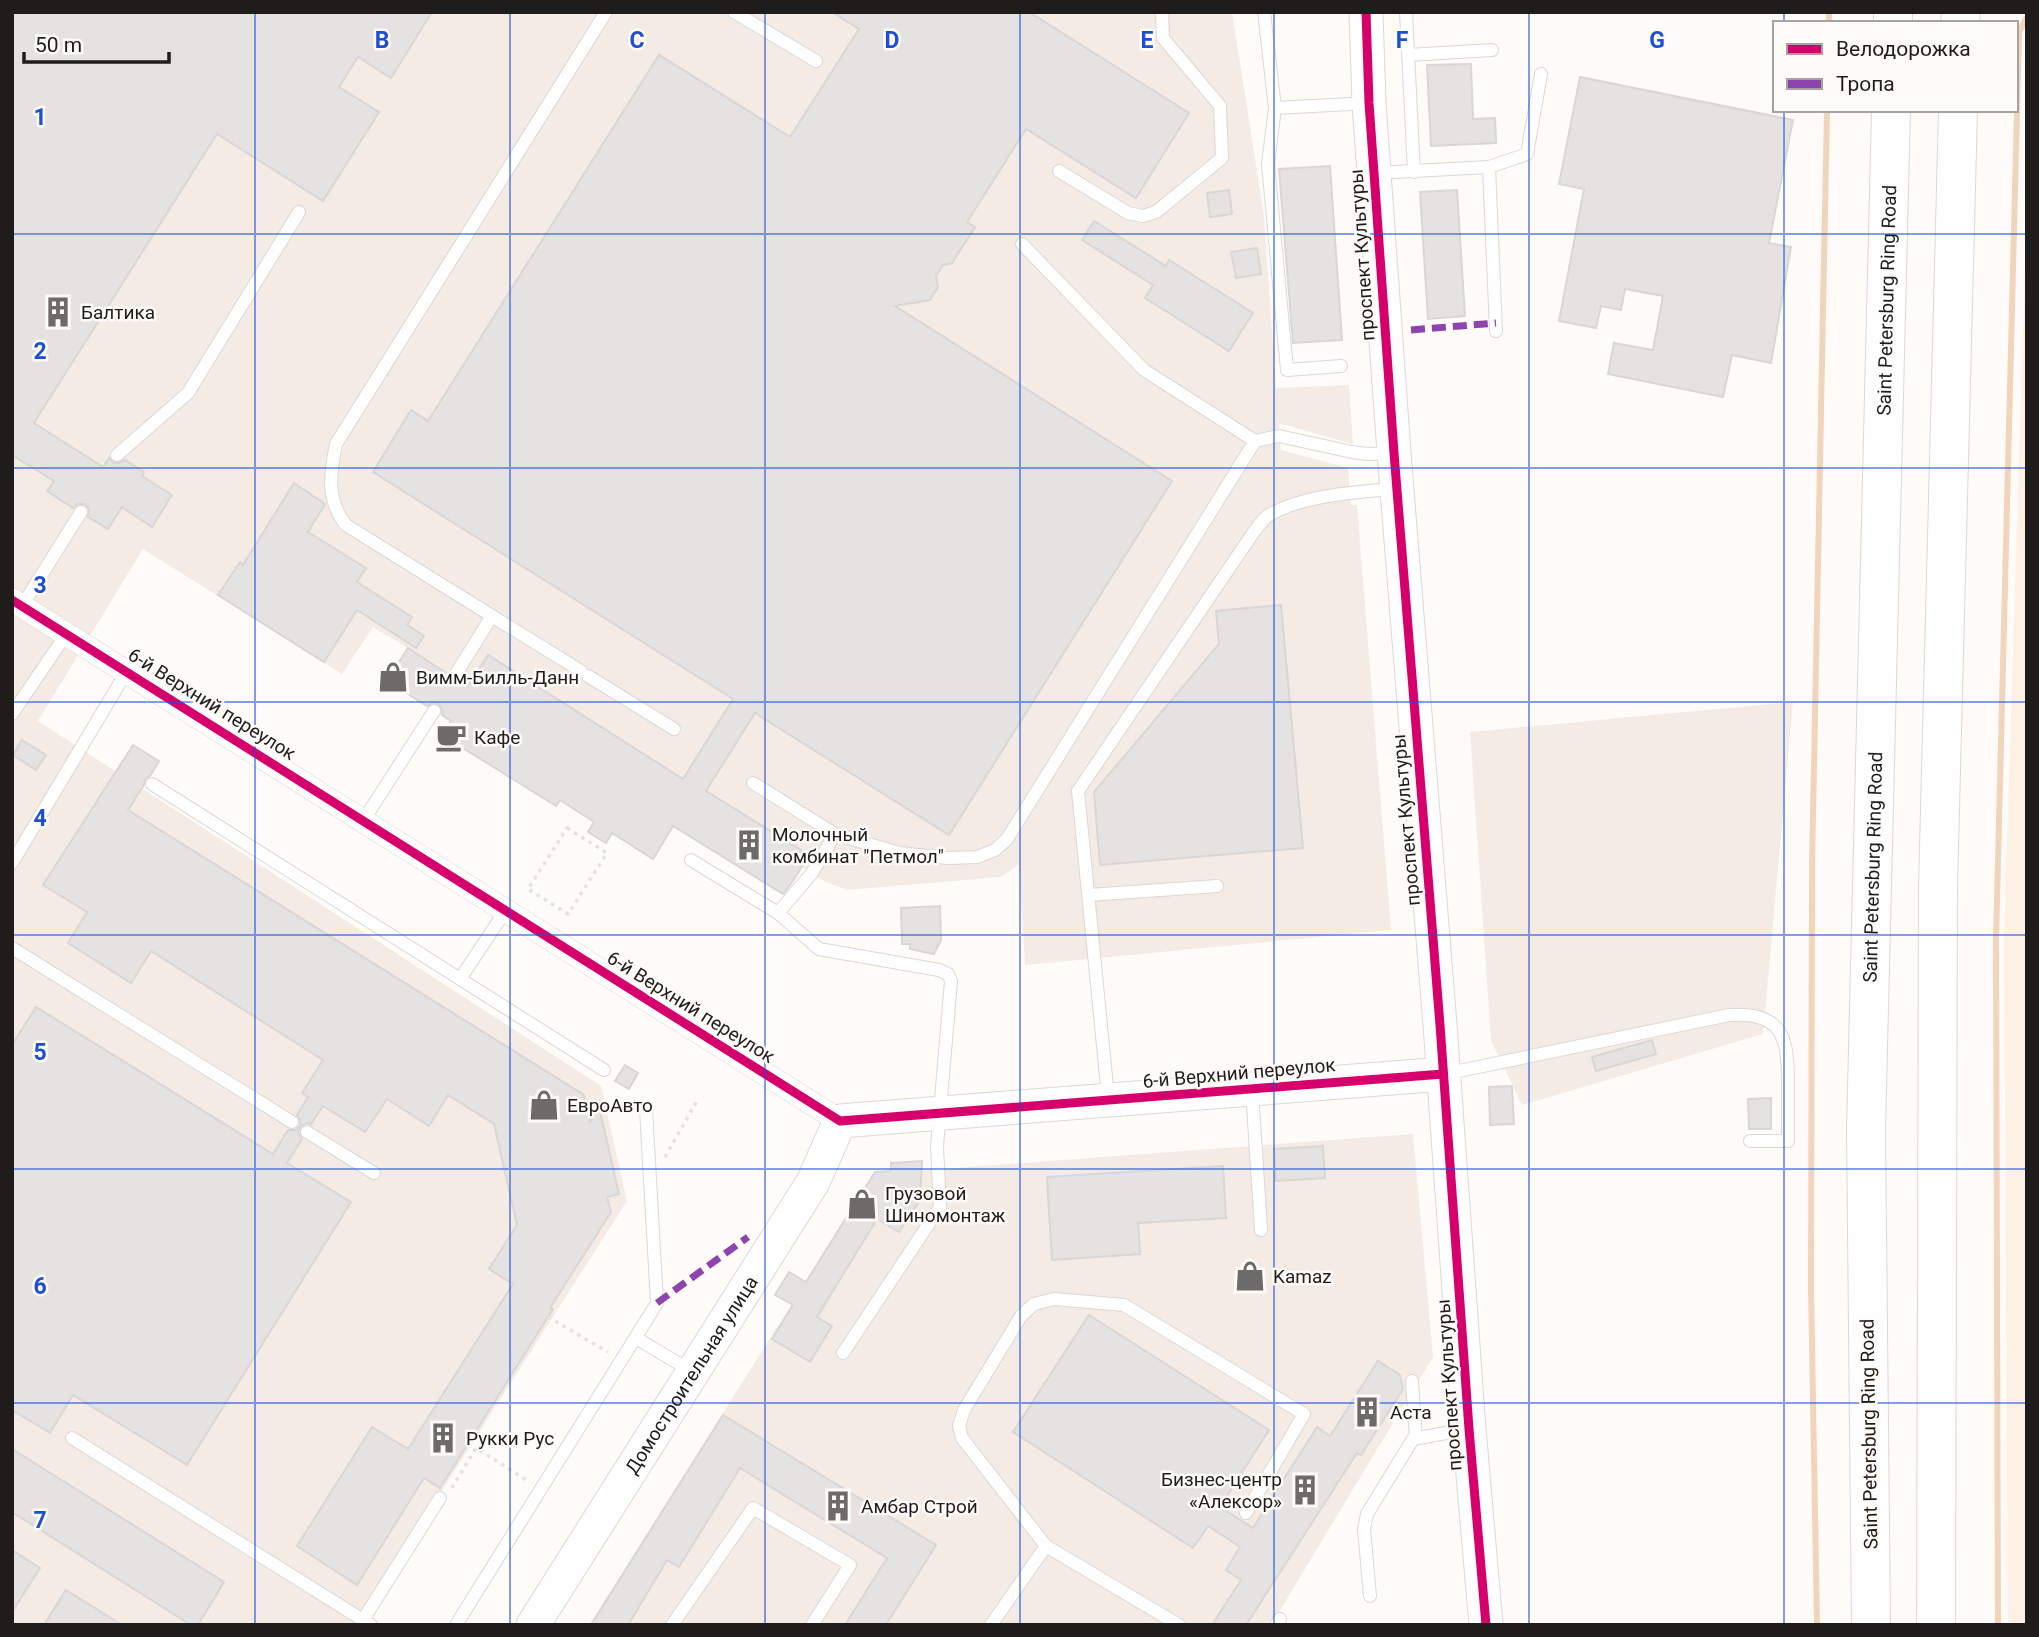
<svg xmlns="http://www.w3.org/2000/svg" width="2039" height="1637" font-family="Roboto,sans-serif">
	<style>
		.built { fill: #f4ebe5 }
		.green { fill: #fdf1e6 }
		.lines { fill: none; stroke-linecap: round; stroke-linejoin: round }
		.stream { stroke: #f1d4bc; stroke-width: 6 }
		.building { fill: #e5e3e1; stroke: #d9d6d5; stroke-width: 2 }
		.lane-casing { stroke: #dbd8d6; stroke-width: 14 }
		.street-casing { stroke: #dbd8d6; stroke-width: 24 }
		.secondary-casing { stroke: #dbd8d6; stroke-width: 35 }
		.highway-casing { stroke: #dbd8d6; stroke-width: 40 }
		.path { stroke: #e2e2e0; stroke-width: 3.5; stroke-dasharray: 3.5 5; stroke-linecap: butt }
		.lane { stroke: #fffefe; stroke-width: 12 }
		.street { stroke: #fffefe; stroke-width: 23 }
		.secondary { stroke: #fffefe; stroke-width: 33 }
		.highway { stroke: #fffefe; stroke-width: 38 }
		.quiet { stroke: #8e44ad; stroke-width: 7; stroke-dasharray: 14 7; stroke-linecap: butt }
		.cycleway-casing { stroke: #fffbf8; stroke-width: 13 }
		.cycleway { stroke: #d6006c; stroke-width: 9 }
		.grid { fill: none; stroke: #1d4ed8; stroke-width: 2; stroke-opacity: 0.55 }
		.labels { text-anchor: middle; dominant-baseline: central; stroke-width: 5; stroke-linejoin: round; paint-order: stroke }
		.street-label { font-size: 19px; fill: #1f1d1b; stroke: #fffbf8 }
		.poi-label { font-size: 19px; fill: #1f1d1b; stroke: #fffbf8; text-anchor: start }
		.grid-label { font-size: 23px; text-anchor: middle; font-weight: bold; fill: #1d4ed8; stroke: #fffbf8; stroke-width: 5; stroke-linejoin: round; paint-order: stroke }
	</style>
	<rect width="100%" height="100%" fill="#fefbf9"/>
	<g class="built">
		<polygon points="12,12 1232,12 1264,216 1276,388 1349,385 1353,444 1279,423 1279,436 1281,450 1348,468 1351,505 1357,505 1391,930 1025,965 1019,864 1001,877 847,890 824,881 802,867 785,895 688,835 681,815 653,859 612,834 606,843 588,832 594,822 560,801 556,806 442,735 451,721 387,681 408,648 373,627 342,674 143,549 38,721 601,1086 627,1201 356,1625 12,1625"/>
		<polygon points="1793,702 1763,1034 1522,1105 1491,1041 1470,732"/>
		<polygon points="1413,1134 1433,1357 1271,1625 589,1625 874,1174"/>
	</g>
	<polygon class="green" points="2027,209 2027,1625 2008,1625 2004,937"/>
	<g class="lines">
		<g class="stream">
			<polyline points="1829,23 1829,12"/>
			<polyline points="1817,1625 1811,1288 1812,866 1827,110"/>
			<polyline points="1998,1625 1996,940 2019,32 2027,17"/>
		</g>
	</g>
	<g class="building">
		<polygon points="12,12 432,12 391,78 358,57 339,87 379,112 323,201 217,134 34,423 103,467 109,458 115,463 119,463 125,460 144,472 142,476 172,495 152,527 122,507 108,529 88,517 89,509 85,504 78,504 73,508 47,491 54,481 12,455"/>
		<polygon points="832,12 1029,12 1189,113 1136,198 1026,129 967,222 975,227 952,263 943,265 936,276 938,287 930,300 895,306 1172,481 949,835 755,713 706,791 809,855 793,881 783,894 673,826 653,859 612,833 606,843 588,832 594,822 560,800 556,806 442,735 451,721 442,715 443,711 439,704 434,702 427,706 387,681 408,648 446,673 446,680 453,686 461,682 468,686 488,655 683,779 733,699 373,472 411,410 428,421 659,55 790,137 859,29"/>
		<polygon points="1471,64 1473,119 1495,118 1496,143 1431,146 1427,65"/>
		<polygon points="1580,77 1793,120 1769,243 1791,247 1771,363 1732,355 1723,397 1608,374 1614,343 1653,350 1663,296 1625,289 1621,310 1601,306 1596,328 1559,321 1584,189 1559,184"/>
		<polygon points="1330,166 1342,340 1293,343 1279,169"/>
		<polygon points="1229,190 1232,214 1210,217 1207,193"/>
		<polygon points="1457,190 1465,316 1428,319 1420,192"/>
		<polygon points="1094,221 1166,266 1169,260 1253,313 1229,351 1145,298 1153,285 1082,240"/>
		<polygon points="1257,248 1261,274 1236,278 1231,252"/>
		<polygon points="294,483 325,504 308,532 366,568 357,582 412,617 407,625 424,636 416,648 357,610 324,662 218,595 240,562 243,565"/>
		<polygon points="1281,605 1303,848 1100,865 1094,792 1219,644 1216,611"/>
		<polygon points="22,740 46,755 36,770 13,755"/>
		<polygon points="133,745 159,761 150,776 145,779 144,785 128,810 584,1095 590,1122 599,1107 619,1194 607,1197 611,1212 550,1308 553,1309 440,1488 424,1478 357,1585 297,1546 372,1427 408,1449 513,1284 489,1269 517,1225 494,1124 448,1095 429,1126 387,1099 365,1132 323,1106 311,1124 307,1123 300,1127 298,1132 302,1139 287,1163 351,1202 187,1465 73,1395 50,1433 12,1410 12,1045 36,1007 273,1154 288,1130 295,1130 300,1126 300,1119 297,1115 308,1097 302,1093 323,1060 151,951 131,983 68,943 87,912 43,885"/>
		<polygon points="940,906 941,940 934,954 910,949 910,944 902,944 901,908"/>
		<polygon points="1652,1040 1656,1054 1596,1071 1592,1057"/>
		<polygon points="625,1065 638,1073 629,1089 615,1081"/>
		<polygon points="1512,1086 1514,1124 1490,1125 1489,1087"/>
		<polygon points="1771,1098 1771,1129 1749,1129 1748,1099"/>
		<polygon points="1323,1146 1325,1178 1276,1181 1274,1149"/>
		<polygon points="922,1161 920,1200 899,1232 877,1219 817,1317 832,1326 810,1362 772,1339 793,1305 775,1295 789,1272 806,1282 875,1172 891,1171 891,1163"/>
		<polygon points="1223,1166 1226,1218 1138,1223 1140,1254 1052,1260 1047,1177"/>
		<polygon points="1089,1315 1269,1430 1220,1507 1253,1528 1317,1427 1330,1436 1378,1361 1400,1375 1403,1389 1361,1455 1357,1453 1246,1625 1212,1625 1241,1580 1226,1570 1240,1547 1208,1526 1193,1548 1013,1432"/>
		<polygon points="723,1415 936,1545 886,1625 845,1625 887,1558 740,1468 679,1567 667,1560 628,1625 591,1625"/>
		<polygon points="12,1449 224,1582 198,1625 191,1625 12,1512"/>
		<polygon points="12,1550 40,1568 12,1612"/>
		<polygon points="66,1590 122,1625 44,1625"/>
	</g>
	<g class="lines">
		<g class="lane-casing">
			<g id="lane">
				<polyline points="734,12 816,61"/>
				<polyline points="1264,12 1275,108 1268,164 1287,370 1341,366"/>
				<polyline points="1406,12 1414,172"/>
				<polyline points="1408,55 1492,50"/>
				<polyline points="1275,108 1369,103"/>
				<polyline points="1059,171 1128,213 1143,216 1156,212 1222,158 1220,106 1163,38 1162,12"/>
				<polyline points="1374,173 1489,167"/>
				<polyline points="1496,331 1489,167 1527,154 1541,74"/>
				<polyline points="1255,441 1279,436 1352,452 1367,454 1392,453"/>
				<polyline points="117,455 188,393 299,212"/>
				<polyline points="22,606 81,512"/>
				<path d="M492,616L346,525C326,500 330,474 336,444L606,12"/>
				<polyline points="588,676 674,729"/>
				<polyline points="454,677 492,616 581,671"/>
				<polyline points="12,714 67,633"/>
				<polyline points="753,783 835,834 899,853 948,858 977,857 995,850 1007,839 1255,441 1144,370 1022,244"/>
				<polyline points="152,784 604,1070"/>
				<polyline points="363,821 434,711"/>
				<polyline points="691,860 778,913 819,949 939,970 948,974 951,981 937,1146 940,1207 843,1353"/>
				<polyline points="12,863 127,671"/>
				<polyline points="1089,895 1217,886"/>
				<polyline points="778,913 812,873 835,834"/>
				<polyline points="12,948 292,1122"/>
				<polyline points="460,979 506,910"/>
				<path d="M1444,1074L1729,1015C1784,1011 1788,1039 1788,1085C1788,1104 1788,1122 1788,1141H1750"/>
				<polyline points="1252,1090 1261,1230"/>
				<path d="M1108,1097L1078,791L1251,536C1256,529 1262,520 1269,515C1303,495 1357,492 1395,489"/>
				<polyline points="307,1132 374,1173"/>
				<polyline points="636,1338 693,1372"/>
				<polyline points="1412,1381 1416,1438"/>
				<polyline points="72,1438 371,1625"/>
				<polyline points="1046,1546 962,1438 959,1426 964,1410 1021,1316 1034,1304 1054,1299 1124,1305 1304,1414 1246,1513"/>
				<polyline points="1370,1596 1364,1529 1367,1514 1413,1439 1468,1429"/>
				<polyline points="363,1620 440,1498"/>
				<polyline points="456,1625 657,1303 646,1109"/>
				<polyline points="672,1625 753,1508 850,1565 812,1625"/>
				<polyline points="991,1625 1046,1546 1179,1625"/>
				<polyline points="1276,1625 1280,1619"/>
			</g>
		</g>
		<g class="street-casing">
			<polyline id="street" points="12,600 840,1121"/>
		</g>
		<g class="secondary-casing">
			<g id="secondary">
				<polyline points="1366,12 1369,103 1394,453 1440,1025 1469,1429 1486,1625"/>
				<path id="s1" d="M533,1625L813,1182L840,1121L1443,1074"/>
			</g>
		</g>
		<g class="highway-casing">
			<g id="highway">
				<polyline points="1893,23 1893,12"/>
				<polyline points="1960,23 1961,12"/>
				<path id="s2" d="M1871,1625L1866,1130L1891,110"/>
				<polyline points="1936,1625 1938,887 1958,110"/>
			</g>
		</g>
		<g class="path">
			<polygon points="567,828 607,853 568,914 528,889"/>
			<polyline points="665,1157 697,1101"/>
			<polyline points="548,1317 608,1352"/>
			<polyline points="452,1488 476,1448 528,1481"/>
		</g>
		<use href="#lane" class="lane"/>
		<use href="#street" class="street"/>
		<use href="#secondary" class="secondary"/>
		<use href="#highway" class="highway"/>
		<g class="quiet">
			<polyline points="1411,330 1496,323"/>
			<polyline points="657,1303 748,1237"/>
		</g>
		<g class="cycleway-casing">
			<g id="cycleway">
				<polyline points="1366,12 1369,103 1394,453 1440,1025 1469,1429 1486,1625"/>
				<polyline points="12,600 840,1121 1443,1074"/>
			</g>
		</g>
		<use href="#cycleway" class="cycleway"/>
	</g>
	<path class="grid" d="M255,12V1625M510,12V1625M765,12V1625M1020,12V1625M1274,12V1625M1529,12V1625M1784,12V23M1784,110V1625M12,234H2027M12,468H2027M12,702H2027M12,935H2027M12,1169H2027M12,1403H2027"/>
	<defs>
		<g id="building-bare" transform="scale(2.415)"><path d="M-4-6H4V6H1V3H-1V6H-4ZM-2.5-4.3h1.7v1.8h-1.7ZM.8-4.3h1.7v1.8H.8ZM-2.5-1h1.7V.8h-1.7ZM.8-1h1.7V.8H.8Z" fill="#6d6b69" stroke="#fffbf8" stroke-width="2.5" paint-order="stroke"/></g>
		<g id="shop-bare" transform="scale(2.415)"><path d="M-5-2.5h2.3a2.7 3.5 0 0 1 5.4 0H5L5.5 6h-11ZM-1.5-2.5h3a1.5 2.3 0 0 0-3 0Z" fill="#6d6b69" stroke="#fffbf8" stroke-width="2.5" paint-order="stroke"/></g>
		<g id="cafe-bare" transform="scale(2.415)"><path d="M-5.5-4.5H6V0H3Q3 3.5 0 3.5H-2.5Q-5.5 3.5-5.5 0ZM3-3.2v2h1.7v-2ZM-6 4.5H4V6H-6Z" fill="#6d6b69" stroke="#fffbf8" stroke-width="2.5" paint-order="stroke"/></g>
	</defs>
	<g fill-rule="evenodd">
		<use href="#building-bare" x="58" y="312"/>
		<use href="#shop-bare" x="393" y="677"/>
		<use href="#cafe-bare" x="451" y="737"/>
		<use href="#building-bare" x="749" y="845"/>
		<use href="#shop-bare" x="544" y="1105"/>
		<use href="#shop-bare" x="862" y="1204"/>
		<use href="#shop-bare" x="1250" y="1276"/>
		<use href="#building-bare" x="1367" y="1412"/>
		<use href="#building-bare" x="443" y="1438"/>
		<use href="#building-bare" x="1305" y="1490"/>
		<use href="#building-bare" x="838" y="1506"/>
	</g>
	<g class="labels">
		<g class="street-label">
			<text transform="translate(1362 255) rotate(-94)">проспект Культуры</text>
			<text stroke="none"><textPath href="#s2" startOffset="1325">Saint Petersburg Ring Road</textPath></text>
			<text transform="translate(212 704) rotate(32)">6-й Верхний переулок</text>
			<text transform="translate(1406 820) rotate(-95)">проспект Культуры</text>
			<text stroke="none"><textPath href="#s2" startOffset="758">Saint Petersburg Ring Road</textPath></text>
			<text transform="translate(691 1007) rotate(32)">6-й Верхний переулок</text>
			<text transform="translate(1239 1073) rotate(-5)">6-й Верхний переулок</text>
			<text stroke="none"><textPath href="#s1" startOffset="296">Домостроительная улица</textPath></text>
			<text transform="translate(1449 1385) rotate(-94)">проспект Культуры</text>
			<text transform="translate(1869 1434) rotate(-91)">Saint Petersburg Ring Road</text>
		</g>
		<g class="poi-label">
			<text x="81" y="312">Балтика</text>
			<text x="416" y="677">Вимм-Билль-Данн</text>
			<text x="474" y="737">Кафе</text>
			<text x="772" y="834">Молочный<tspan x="772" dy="22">комбинат "Петмол"</tspan></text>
			<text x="567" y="1105">ЕвроАвто</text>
			<text x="885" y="1193">Грузовой<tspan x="885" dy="22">Шиномонтаж</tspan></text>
			<text x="1273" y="1276">Kamaz</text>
			<text x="1390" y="1412">Аста</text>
			<text x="466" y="1438">Рукки Рус</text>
			<text x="1282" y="1479" text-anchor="end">Бизнес-центр<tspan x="1282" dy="22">«Алексор»</tspan></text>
			<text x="861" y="1506">Амбар Строй</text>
		</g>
	</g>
	<g class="grid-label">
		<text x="382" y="48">B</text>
		<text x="637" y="48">C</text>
		<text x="892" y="48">D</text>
		<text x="1147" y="48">E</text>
		<text x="1402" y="48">F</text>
		<text x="1657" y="48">G</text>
		<text x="40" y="125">1</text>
		<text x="40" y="359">2</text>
		<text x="40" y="593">3</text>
		<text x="40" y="826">4</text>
		<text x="40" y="1060">5</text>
		<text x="40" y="1294">6</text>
		<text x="40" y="1528">7</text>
	</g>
	<rect width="2039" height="1637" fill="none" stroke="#1f1d1b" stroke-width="28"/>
	<rect x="1773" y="21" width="245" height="91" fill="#fffbf8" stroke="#a5a2a0" stroke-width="2"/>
	<rect x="1787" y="44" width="35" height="10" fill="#d6006c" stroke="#a5a2a0" stroke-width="2"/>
	<text x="1836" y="56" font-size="21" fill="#1f1d1b">Велодорожка</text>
	<rect x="1787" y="79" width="35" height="10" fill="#8e44ad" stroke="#a5a2a0" stroke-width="2"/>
	<text x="1836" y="91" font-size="21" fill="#1f1d1b">Тропа</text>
	<path d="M24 52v10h145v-10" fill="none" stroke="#1f1d1b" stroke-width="3.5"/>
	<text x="35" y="52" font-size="21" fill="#1f1d1b" stroke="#fffbf8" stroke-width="5" paint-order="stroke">50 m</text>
</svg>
